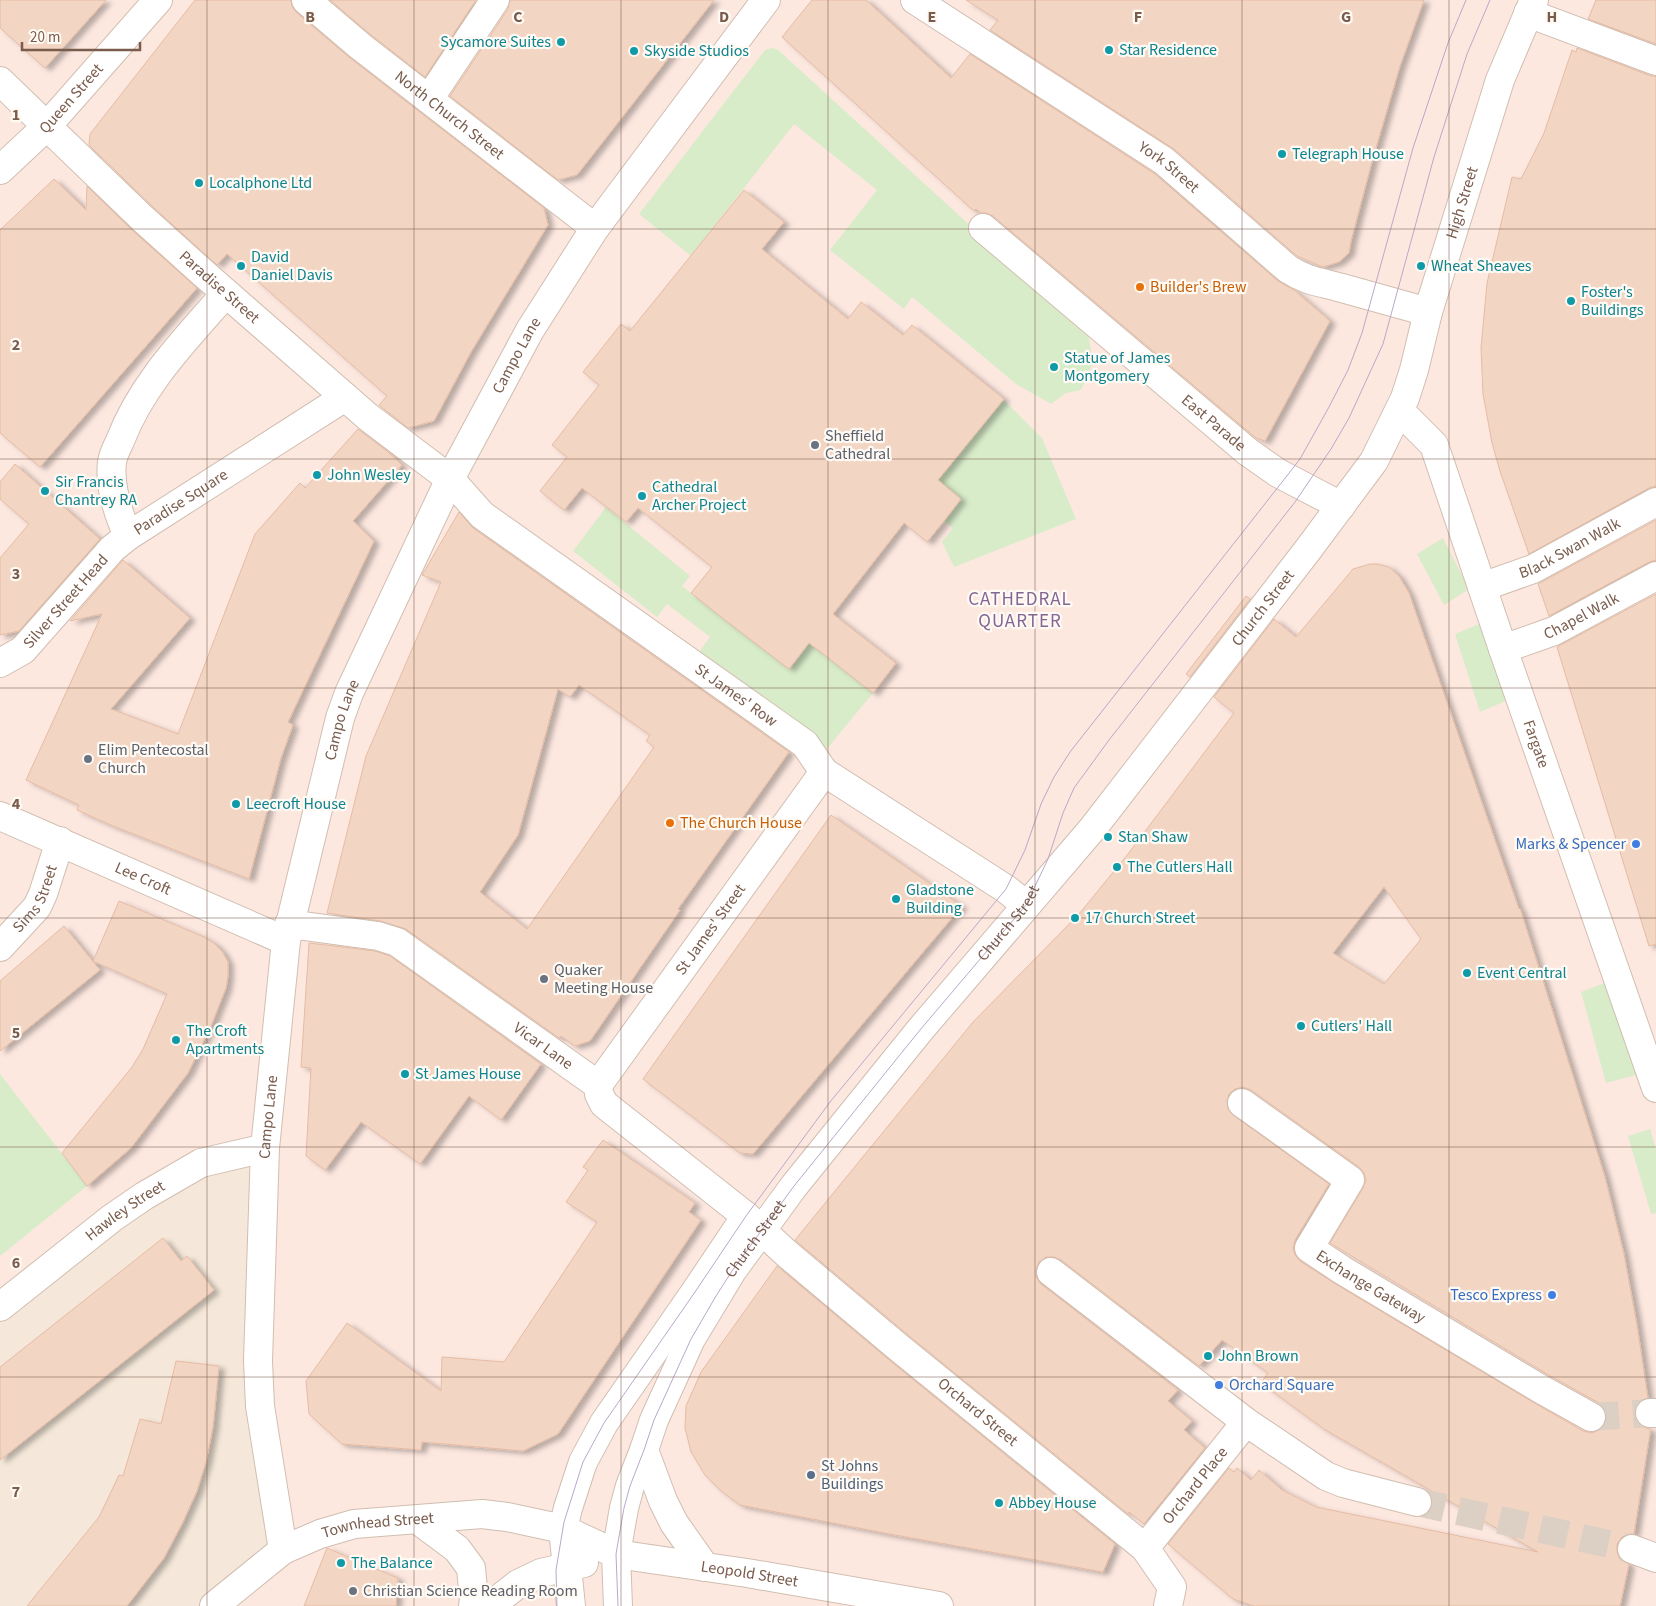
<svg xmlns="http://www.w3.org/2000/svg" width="1656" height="1606" font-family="'Source Sans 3',sans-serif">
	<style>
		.residential { fill: #f5e8da }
		.commercial { fill: #fde8e0 }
		.green { fill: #d8ecc9 }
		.building { fill: #f3d5c3; stroke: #e6bba3; fill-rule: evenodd; filter: url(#shadow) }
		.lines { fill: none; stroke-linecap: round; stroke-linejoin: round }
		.minor-tunnel { stroke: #dcd0c4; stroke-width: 28; stroke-dasharray: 28 14; stroke-linecap: butt }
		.minor-casing { stroke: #d1beb0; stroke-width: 30 }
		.minor { stroke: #fff; stroke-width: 28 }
		.tram { stroke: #b9a8c9; stroke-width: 1 }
		.grid { fill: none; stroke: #7a5c4d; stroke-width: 1; stroke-opacity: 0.55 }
		.culture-dot { fill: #0f9aa8; stroke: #fffaf3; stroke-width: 2 }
		.food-dot { fill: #e8710a; stroke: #fffaf3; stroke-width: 2 }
		.worship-dot { fill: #6b7280; stroke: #fffaf3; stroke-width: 2 }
		.shop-dot { fill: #3f7fe0; stroke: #fffaf3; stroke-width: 2 }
		.service-dot { fill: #5c6f8a; stroke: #fffaf3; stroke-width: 2 }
		.labels { text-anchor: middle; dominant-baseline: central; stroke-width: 4.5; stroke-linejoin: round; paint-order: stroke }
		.culture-label { font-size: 16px; fill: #0d838f; stroke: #fffaf3; text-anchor: start }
		.street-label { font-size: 16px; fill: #7a5c4d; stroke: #fffaf3 }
		.food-label { font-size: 16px; fill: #c56008; stroke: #fffaf3; text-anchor: start }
		.worship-label { font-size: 16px; fill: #5b616d; stroke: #fffaf3; text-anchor: start }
		.shop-label { font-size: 16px; fill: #366cbe; stroke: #fffaf3; text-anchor: end }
		.service-label { font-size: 16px; fill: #4e5e75; stroke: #fffaf3; text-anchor: start }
		.quarter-label { font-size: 19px; letter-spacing: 1px; fill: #846695; stroke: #fffaf3 }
		.grid-label { font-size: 16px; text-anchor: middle; font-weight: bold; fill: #7a5c4d; stroke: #fffaf3; stroke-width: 4.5; stroke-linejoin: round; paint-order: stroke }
	</style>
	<defs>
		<filter id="shadow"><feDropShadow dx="5.5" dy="3" stdDeviation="2.5" flood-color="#0004"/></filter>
	</defs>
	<rect width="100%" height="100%" fill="#fdf6ec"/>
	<polygon class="residential" points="286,941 283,1550 214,1606 0,1606 0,1307"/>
	<polygon class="commercial" points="0,0 1656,0 1656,1606 214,1606 283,1550 260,1406 265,1148 201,1163 0,1307"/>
	<g class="green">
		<polygon points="772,48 777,49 1088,333 1093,363 1081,390 1066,393 1051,404 1016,384 912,297 904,309 830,250 877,190 794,124 691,256 639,214 765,50"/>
		<polygon points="1003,399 1042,438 1076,519 954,567 942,542 953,528 944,521 961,499 938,480"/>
		<polygon points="606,507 690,576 682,586 789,669 809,643 873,693 826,750 696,656 710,637 667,604 657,617 573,551"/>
		<polygon points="1443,538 1469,589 1444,605 1417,554"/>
		<polygon points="1479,624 1508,700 1480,712 1455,634"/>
		<polygon points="1607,982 1636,1075 1606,1083 1581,992"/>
		<polygon points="0,1074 87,1186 0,1256"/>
		<polygon points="1650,1129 1656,1149 1656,1213 1651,1214 1628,1136"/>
	</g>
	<g class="building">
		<polygon points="0,0 106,0 45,68 0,28"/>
		<polygon points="195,0 291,0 292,6 296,12 350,58 544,208 548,225 471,352 434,421 408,428 379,405 387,396 227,254 217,265 153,207 89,145 90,134"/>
		<polygon points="330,0 476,0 425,77 370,34"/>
		<polygon points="510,0 714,0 577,175 558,180 450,96 508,9"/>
		<polygon points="812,0 866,0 951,78 970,54 1155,174 1278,281 1294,290 1330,321 1265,441 1256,438 993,216 986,213 981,213 976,209 974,211 782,37"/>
		<polygon points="966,0 1424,0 1400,66 1373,158 1351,241 1349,253 1339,262 1323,267 1297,256 1174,149 990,30 998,20"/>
		<polygon points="1596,0 1656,0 1656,44 1588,19"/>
		<polygon points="1577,48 1651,76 1656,76 1656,486 1649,488 1529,554 1500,471 1492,443 1483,394 1481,348 1487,283 1512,177 1521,179 1544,133 1572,50 1576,52"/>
		<polygon points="54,179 86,210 87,186 132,230 197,288 40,467 0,433 0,230"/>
		<polygon points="744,190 784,222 762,249 848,319 861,302 903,335 912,325 1004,399 938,480 961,499 944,521 927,542 904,523 833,614 896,663 873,693 809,643 789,669 725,620 691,593 712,567 638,508 626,522 582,488 564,510 540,491 567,457 552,445 599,385 583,372 621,324 630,331"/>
		<polygon points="358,429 387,451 402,465 353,521 374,541 288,722 293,725 281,758 249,879 113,826 77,810 79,805 26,780 102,614 70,621 123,560 190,618 111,709 178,734 255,534 300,483 305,488"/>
		<polygon points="15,464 100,539 19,631 0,635 0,558 29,524 0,499 0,482"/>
		<path d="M459,512L473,528L789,752L678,909L680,910L590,1041L575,1046L561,1036L559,1038L406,929L380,921L327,913L366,756L441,582L422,575ZM579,685L650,735L646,741L654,747L527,929L480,892L518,835L558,689L570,697Z"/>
		<polygon points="1656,520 1656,560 1649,562 1549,616 1538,584"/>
		<path d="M1370,564H1377L1389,567L1399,576L1409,593L1519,909L1520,908L1605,1177L1624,1254L1637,1325L1648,1398L1642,1400L1637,1405L1634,1413L1637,1421L1643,1427L1650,1429V1433L1634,1534H1629L1622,1537L1617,1544V1552L1620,1559L1629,1564L1620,1606H1254L1233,1599L1168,1544L1229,1468L1234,1472L1237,1468L1251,1480L1259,1470L1282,1490L1316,1507L1538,1552L1324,1429L1261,1383L1268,1373L1222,1340L1199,1366L1061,1260L1054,1257H1046L1039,1262L1036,1269V1277L1041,1284L1178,1390L1168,1401L1192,1421L1184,1430L1205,1448L1144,1524L1129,1512L1128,1514L908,1335L795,1240L973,1022L1079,914L1128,854L1234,713L1214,697L1274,619L1296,637L1353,569ZM1384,887L1421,939L1384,984L1333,953ZM1243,1087L1251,1090L1359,1167L1364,1173L1366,1180L1363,1188L1330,1243L1547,1374L1599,1403L1604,1409L1607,1416L1604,1425L1599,1430L1592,1433L1583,1431L1531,1401L1334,1283L1300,1261L1295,1255L1293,1248L1295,1240L1329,1184L1233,1115L1228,1109L1227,1101L1229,1094L1235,1089Z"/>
		<polygon points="1656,594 1656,944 1649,946 1557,647"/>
		<polygon points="1246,596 1250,599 1190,677 1186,674"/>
		<polygon points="831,815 962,906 753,1154 740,1153 643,1079"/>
		<polygon points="119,901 204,937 215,944 222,951 228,962 228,976 226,988 211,1026 188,1073 131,1148 87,1186 62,1153 132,1067 143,1049 167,994 93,961"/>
		<polygon points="64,926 100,970 0,1051 0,981"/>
		<polygon points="309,943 375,951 390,956 541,1064 501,1120 469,1096 420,1164 361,1122 325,1170 306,1156 311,1068 301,1067"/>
		<polygon points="603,1140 695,1203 689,1212 701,1220 558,1434 523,1451 422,1442 421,1450 342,1444 309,1414 306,1381 347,1323 441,1391 442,1357 504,1362 597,1222 566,1202 588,1170 583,1167"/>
		<polygon points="163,1238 181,1261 187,1256 214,1290 0,1460 0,1367"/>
		<polygon points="777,1266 888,1359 1115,1544 1103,1572 895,1535 740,1505 721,1491 705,1475 691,1452 685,1428 686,1406 701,1372"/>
		<polygon points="176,1361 219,1366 213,1427 206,1462 197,1491 183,1522 164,1558 127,1606 27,1606 99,1517 119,1475 123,1476 140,1419 161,1424"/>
		<polygon points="327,1548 398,1578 396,1606 304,1606"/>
	</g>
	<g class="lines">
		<g class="minor-tunnel">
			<polyline points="1591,1417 1650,1413"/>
			<polyline points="1417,1502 1632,1549"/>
		</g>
		<g class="minor-casing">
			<g id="minor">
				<path id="s1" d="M306,0L360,46L595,228"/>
				<path id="s2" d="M915,0L1164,161L1288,269C1308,282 1321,282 1342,288C1371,296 1399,304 1428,312"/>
				<polyline points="1528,13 1656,61"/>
				<path id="s3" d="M0,81L142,218L203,273L368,417L450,479L482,515L805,744L824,772L1006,889L1026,905"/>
				<polyline points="429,99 495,0"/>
				<path id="s4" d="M0,170L47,126L158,0"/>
				<path id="s5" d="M983,228L1248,452L1278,473L1341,506"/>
				<path id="s6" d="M226,293C186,339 142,383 120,441C117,447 113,455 112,462C109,487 118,513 128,536L345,397"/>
				<path id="s7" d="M1400,411L1434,445L1503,649L1656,1088"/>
				<path id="s8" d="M1482,587L1533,569L1656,502"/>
				<path id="s9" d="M1503,649L1554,631L1656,576"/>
				<path id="s10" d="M0,663L23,650L112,549L128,536"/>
				<path id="s11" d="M0,816L286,941"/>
				<path id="s12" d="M289,924L378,936L397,942L598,1085L599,1094L604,1104L746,1216L786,1253L898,1347L1145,1548L1172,1587L1168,1606"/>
				<path id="s13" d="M0,947L37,907L43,894L60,841"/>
				<path id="s14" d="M598,1085L824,772"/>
				<path id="s15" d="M1242,1103L1350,1180L1309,1248L1342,1270L1539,1388L1591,1417"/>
				<polyline points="1051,1272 1246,1422 1326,1476 1343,1483 1417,1502"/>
				<path id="s16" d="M0,1307L112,1218L144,1196L201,1163L265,1148"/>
				<polyline points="1650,1413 1656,1413"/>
				<polyline points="644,1450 663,1501 674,1523 705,1567"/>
				<polyline points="418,1520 457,1549 471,1568 474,1600 473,1606"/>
				<path id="s17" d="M1145,1548L1246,1422"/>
				<polyline points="1632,1549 1656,1558"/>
				<path id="s18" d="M283,1550L260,1406L258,1361L265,1148L286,941L340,718L349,693L450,479L530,330L595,228L766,0"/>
				<path id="s19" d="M214,1606L283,1550L320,1534L354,1524L482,1514L507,1517L563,1529L616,1554L747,1573L939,1606"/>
				<polyline points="490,1606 518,1584 541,1573 584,1563"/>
				<polyline points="571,1606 563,1529 568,1508 583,1462 604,1423 695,1292 746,1216"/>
				<path id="s20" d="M618,1606L616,1554L624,1508L630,1486L644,1450L654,1420L691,1339L732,1271L794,1186L920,1030L1093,828L1307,551L1374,461L1405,398L1414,370L1428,312L1500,80L1534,0"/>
			</g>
		</g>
		<use href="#minor" class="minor"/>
		<g class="tram">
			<polyline points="557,1606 556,1570 564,1522 583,1462 604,1423 695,1292 746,1216 830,1102 1006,889 1025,850 1041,804 1054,777 1070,752 1286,477 1300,459 1329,407 1348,370 1362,333 1413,148 1448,43 1466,0"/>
			<path id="s21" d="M618,1606L616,1554L624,1508L630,1486L644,1450L654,1420L691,1339L716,1296L732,1271L794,1186L920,1030L1026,905L1048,859L1063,813L1074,788L1109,740L1295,502L1331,449L1349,418L1383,344L1434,157L1467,54L1490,0"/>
		</g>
	</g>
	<path class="grid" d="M207,0V1606M414,0V1606M621,0V1606M828,0V1606M1035,0V1606M1242,0V1606M1449,0V1606M0,229H1656M0,459H1656M0,688H1656M0,918H1656M0,1147H1656M0,1377H1656"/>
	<g class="culture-dot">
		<circle cx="561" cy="42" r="5"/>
		<circle cx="1109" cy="50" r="5"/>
		<circle cx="634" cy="51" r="5"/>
		<circle cx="1282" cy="154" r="5"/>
		<circle cx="199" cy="183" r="5"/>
		<circle cx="241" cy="266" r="5"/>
		<circle cx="1421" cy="266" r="5"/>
		<circle cx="1571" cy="301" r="5"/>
		<circle cx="1054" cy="367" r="5"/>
		<circle cx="317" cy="475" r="5"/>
		<circle cx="45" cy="491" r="5"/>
		<circle cx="642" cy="496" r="5"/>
		<circle cx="236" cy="804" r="5"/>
		<circle cx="1108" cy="837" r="5"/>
		<circle cx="1117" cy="867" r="5"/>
		<circle cx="896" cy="899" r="5"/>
		<circle cx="1075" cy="918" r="5"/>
		<circle cx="1467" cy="973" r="5"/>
		<circle cx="1301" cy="1026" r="5"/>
		<circle cx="176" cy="1040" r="5"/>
		<circle cx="405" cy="1074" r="5"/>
		<circle cx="1208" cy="1356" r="5"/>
		<circle cx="999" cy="1503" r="5"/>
		<circle cx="341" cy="1563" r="5"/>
	</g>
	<g class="food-dot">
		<circle cx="1140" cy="287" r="5"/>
		<circle cx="670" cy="823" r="5"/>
	</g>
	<g class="worship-dot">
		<circle cx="815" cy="445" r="5"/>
		<circle cx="88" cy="759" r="5"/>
		<circle cx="544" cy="979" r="5"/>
		<circle cx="353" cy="1591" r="5"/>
	</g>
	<g class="shop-dot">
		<circle cx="1636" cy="844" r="5"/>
		<circle cx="1552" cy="1295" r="5"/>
		<circle cx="1219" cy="1385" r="5"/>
	</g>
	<circle class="service-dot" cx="811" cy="1475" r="5"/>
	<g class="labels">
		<g class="culture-label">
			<text x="551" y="42" text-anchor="end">Sycamore Suites</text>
			<text x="1119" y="50">Star Residence</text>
			<text x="644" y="51">Skyside Studios</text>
			<text x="1292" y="154">Telegraph House</text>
			<text x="209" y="183">Localphone Ltd</text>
			<text x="251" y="257">David<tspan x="251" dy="18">Daniel Davis</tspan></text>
			<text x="1431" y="266">Wheat Sheaves</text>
			<text x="1581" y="292">Foster's<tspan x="1581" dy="18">Buildings</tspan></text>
			<text x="1064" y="358">Statue of James<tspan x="1064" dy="18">Montgomery</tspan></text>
			<text x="327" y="475">John Wesley</text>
			<text x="55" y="482">Sir Francis<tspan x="55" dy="18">Chantrey RA</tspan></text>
			<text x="652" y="487">Cathedral<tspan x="652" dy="18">Archer Project</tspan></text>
			<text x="246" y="804">Leecroft House</text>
			<text x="1118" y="837">Stan Shaw</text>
			<text x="1127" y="867">The Cutlers Hall</text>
			<text x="906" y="890">Gladstone<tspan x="906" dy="18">Building</tspan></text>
			<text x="1085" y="918">17 Church Street</text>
			<text x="1477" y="973">Event Central</text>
			<text x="1311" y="1026">Cutlers' Hall</text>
			<text x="186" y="1031">The Croft<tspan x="186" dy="18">Apartments</tspan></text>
			<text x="415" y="1074">St James House</text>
			<text x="1218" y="1356">John Brown</text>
			<text x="1009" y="1503">Abbey House</text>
			<text x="351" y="1563">The Balance</text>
		</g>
		<g class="street-label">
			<text stroke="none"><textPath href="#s4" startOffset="101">Queen Street</textPath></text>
			<text stroke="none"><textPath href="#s1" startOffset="184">North Church Street</textPath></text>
			<text stroke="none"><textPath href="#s2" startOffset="304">York Street</textPath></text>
			<text stroke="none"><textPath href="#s20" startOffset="1668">High Street</textPath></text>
			<text stroke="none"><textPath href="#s3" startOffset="301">Paradise Street</textPath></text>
			<text stroke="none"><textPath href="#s18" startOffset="1245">Campo Lane</textPath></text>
			<text stroke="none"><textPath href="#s5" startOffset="302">East Parade</textPath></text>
			<text stroke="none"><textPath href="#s6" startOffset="345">Paradise Square</textPath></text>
			<text stroke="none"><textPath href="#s8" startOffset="96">Black Swan Walk</textPath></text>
			<text stroke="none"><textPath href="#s10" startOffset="91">Silver Street Head</textPath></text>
			<text stroke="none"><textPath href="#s20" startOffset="1210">Church Street</textPath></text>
			<text stroke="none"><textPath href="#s9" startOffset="85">Chapel Walk</textPath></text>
			<text stroke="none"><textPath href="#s3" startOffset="961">St James' Row</textPath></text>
			<text stroke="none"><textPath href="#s18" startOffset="840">Campo Lane</textPath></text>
			<text stroke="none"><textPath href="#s7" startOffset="364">Fargate</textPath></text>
			<text stroke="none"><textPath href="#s11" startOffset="156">Lee Croft</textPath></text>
			<text stroke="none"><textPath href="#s13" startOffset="61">Sims Street</textPath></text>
			<text stroke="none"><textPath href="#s21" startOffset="805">Church Street</textPath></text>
			<text stroke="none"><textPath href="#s14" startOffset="192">St James' Street</textPath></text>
			<text stroke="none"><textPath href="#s12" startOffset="289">Vicar Lane</textPath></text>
			<text stroke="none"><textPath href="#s18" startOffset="435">Campo Lane</textPath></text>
			<text stroke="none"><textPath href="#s16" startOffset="158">Hawley Street</textPath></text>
			<text stroke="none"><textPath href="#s21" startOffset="400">Church Street</textPath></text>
			<text stroke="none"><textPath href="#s15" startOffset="285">Exchange Gateway</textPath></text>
			<text stroke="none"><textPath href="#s12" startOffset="861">Orchard Street</textPath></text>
			<text stroke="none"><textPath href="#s17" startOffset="80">Orchard Place</textPath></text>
			<text stroke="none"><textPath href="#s19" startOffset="188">Townhead Street</textPath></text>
			<text stroke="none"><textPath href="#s19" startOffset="569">Leopold Street</textPath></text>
		</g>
		<g class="food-label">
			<text x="1150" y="287">Builder's Brew</text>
			<text x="680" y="823">The Church House</text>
		</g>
		<g class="worship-label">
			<text x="825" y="436">Sheffield<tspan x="825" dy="18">Cathedral</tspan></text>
			<text x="98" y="750">Elim Pentecostal<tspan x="98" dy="18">Church</tspan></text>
			<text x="554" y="970">Quaker<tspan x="554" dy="18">Meeting House</tspan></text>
			<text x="363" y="1591">Christian Science Reading Room</text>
		</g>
		<g class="shop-label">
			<text x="1626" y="844">Marks &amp; Spencer</text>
			<text x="1542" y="1295">Tesco Express</text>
			<text x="1229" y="1385" text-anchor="start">Orchard Square</text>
		</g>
		<g class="service-label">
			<text x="821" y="1466">St Johns<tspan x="821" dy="18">Buildings</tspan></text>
		</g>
		<g class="quarter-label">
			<text x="1020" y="599">CATHEDRAL<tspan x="1020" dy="22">QUARTER</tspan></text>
		</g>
	</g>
	<g class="grid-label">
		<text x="310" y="22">B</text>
		<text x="518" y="22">C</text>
		<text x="724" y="22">D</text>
		<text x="932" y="22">E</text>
		<text x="1138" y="22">F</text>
		<text x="1346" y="22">G</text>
		<text x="1552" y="22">H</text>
		<text x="16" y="120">1</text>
		<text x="16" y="350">2</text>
		<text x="16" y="579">3</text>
		<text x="16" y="809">4</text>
		<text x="16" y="1038">5</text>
		<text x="16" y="1268">6</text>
		<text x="16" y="1497">7</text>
	</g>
	<path d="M22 42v8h118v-8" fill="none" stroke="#7a5c4d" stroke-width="2.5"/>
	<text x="30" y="42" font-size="15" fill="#7a5c4d" stroke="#fffaf3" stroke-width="4" paint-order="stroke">20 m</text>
</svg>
